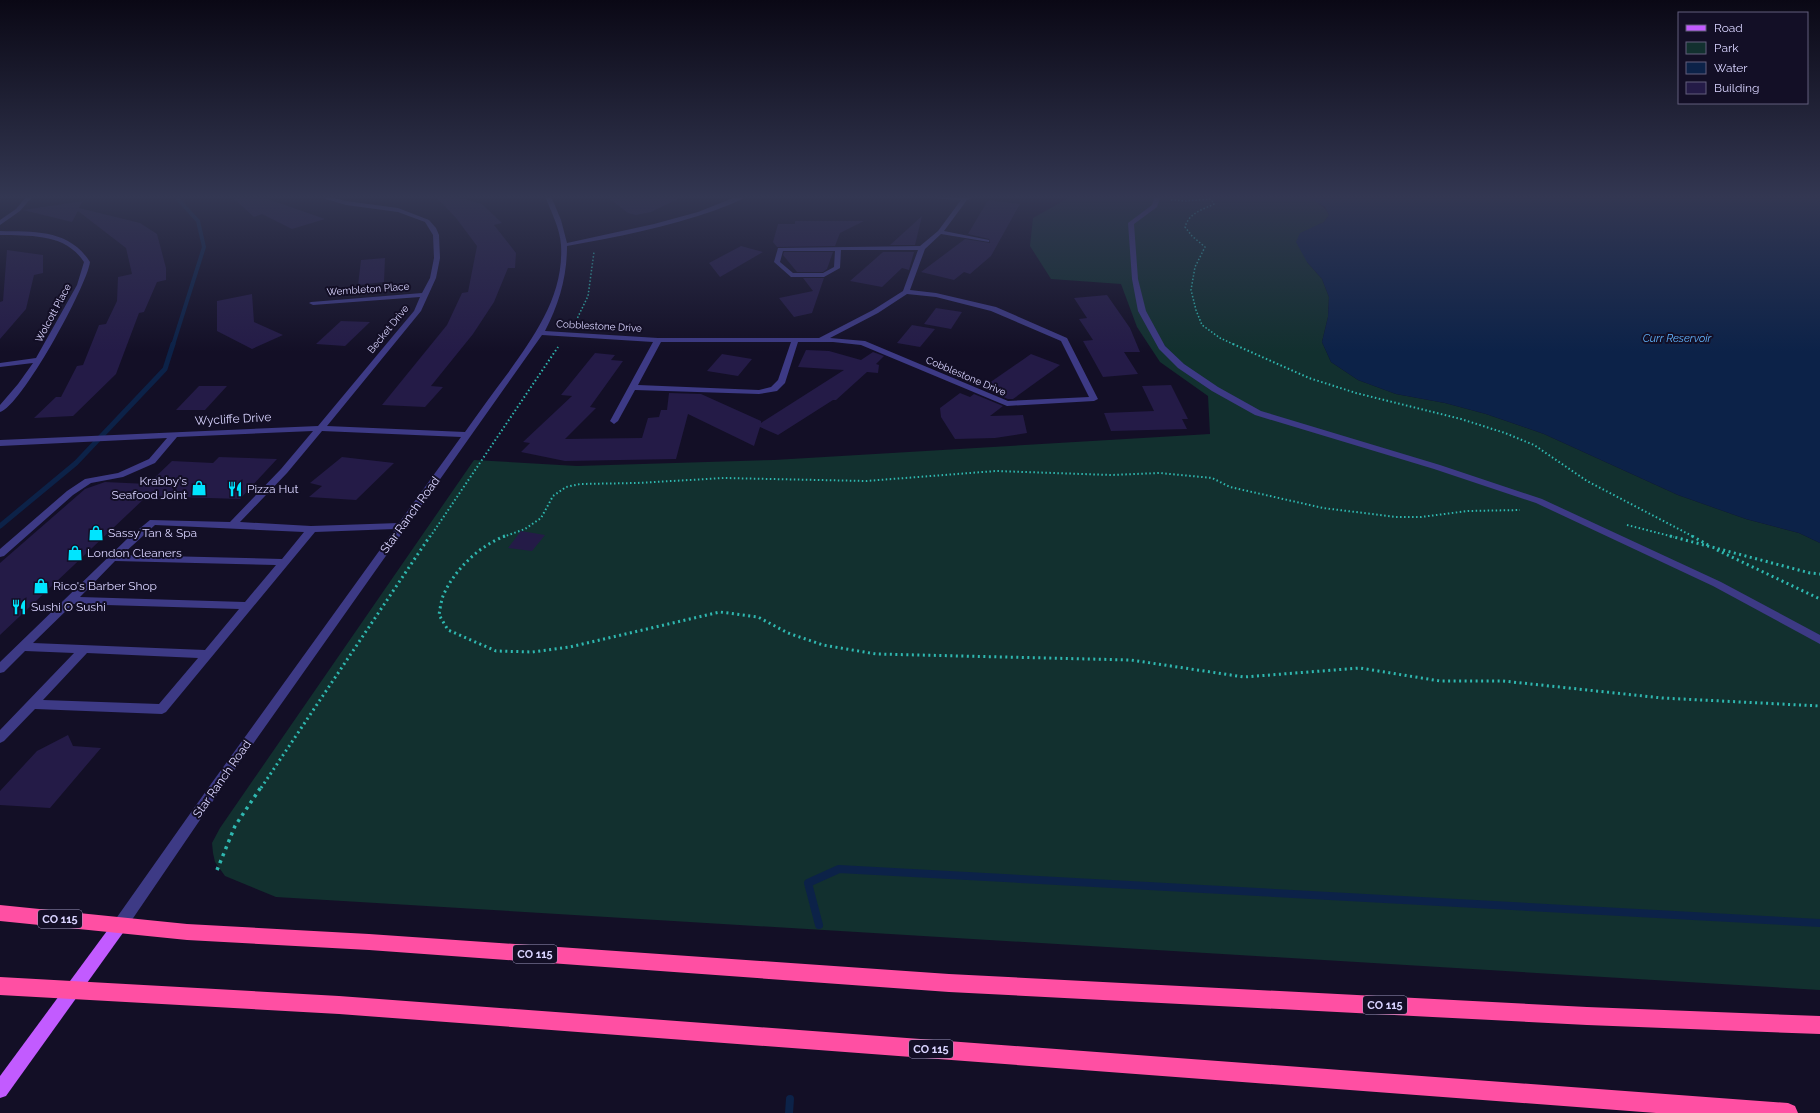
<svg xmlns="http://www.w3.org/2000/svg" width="1820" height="1113" font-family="Raleway,sans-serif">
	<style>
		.green { fill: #12302f }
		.water { fill: #0c2248 }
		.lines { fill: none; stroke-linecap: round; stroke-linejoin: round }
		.stream-far2 { stroke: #0c2248; stroke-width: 4 }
		.stream-far1 { stroke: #0c2248; stroke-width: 5 }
		.stream { stroke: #0c2248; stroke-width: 8 }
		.building { fill: #241b47 }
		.path-far3 { stroke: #2fb8b0; stroke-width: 1.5; stroke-dasharray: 1.5 2; stroke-linecap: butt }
		.path-far2 { stroke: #2fb8b0; stroke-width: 2; stroke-dasharray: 1.5 2.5; stroke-linecap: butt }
		.path-far1 { stroke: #2fb8b0; stroke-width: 3; stroke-dasharray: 2 3.5; stroke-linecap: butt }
		.path { stroke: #2fb8b0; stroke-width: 3.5; stroke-dasharray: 3 4.5; stroke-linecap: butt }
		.minor { fill: #3d3a85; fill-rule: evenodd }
		.major { fill: #c25bff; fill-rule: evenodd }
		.highway { fill: #ff4fa3; fill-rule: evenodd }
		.labels { text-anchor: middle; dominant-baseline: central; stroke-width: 4; stroke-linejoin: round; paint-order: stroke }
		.far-street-label { font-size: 10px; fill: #d9d4ff; stroke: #130f26 }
		.far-water-label { font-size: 11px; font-style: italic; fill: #62b6ff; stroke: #130f26 }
		.shield { fill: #130f26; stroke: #9e99be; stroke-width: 1 }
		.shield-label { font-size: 11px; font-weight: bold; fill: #d9d4ff }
		.street-label { font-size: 12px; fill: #d9d4ff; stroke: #130f26 }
		.poi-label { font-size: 12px; fill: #d9d4ff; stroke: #130f26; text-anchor: start }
	</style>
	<rect width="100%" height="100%" fill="#130f26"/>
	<path class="green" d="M1072,196H1305C1315,201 1324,205 1329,215L1324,222L1312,228L1307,262L1322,279L1329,297L1328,317L1322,342L1331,362L1358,380L1396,394L1445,403L1486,414L1544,434L1678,495L1746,519L1799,533L1820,543V990L276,897L225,876L215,862L213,853L212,843L220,828L474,460L577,466L774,460L1210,434L1208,396L1160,362L1137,327L1121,284L1051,279L1030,246L1033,218Z"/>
	<polygon class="water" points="1305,196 1820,196 1820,543 1799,533 1746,519 1678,495 1544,434 1486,414 1445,403 1396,394 1358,380 1331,362 1322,342 1328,317 1329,297 1322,279 1307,262 1296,242 1300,233 1324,222 1329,215 1325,207"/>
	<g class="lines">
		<polyline class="stream-far2" points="173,345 204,247 198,221 175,196"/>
		<polyline class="stream-far1" points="0,526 76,463 165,369 173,344"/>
		<g class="stream">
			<polyline points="819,925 808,883 839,869 1820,923"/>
			<polyline points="789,1113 790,1099"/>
		</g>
	</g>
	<g class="building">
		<polygon points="231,196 259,196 325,219 292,229 262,214 254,217"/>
		<polygon points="435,196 454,196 482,204 502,223 494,225 516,253 515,268 508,268 494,302 473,334 431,386 443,387 425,407 382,405 447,325 462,293 468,292 477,246 456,218"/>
		<polygon points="606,196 684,196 651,212 636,215 628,213"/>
		<polygon points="988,200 1020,204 991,256 970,274 964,272 954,280 921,272 965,239 990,243 989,239 968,234"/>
		<polygon points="83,201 79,208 140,223 157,234 166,268 166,280 157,282 144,312 139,313 116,374 73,416 34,418 56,397 61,397 77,366 83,365 99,325 106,324 117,301 118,277 132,274 126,248 78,211 72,222 23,210"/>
		<polygon points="922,216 915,245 890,245"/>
		<polygon points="795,221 864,221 840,233 835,246 777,247 773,242 778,224 795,224"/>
		<polygon points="741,246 763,252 720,277 709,263"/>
		<polygon points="7,250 43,255 43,273 34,275 26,309 0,339 0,302 3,301"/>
		<polygon points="784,252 833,252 827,269 823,272 797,272 783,255"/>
		<polygon points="883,252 914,252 909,270 902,268 882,287 850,281"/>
		<polygon points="385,258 384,282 358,285 361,260"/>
		<polygon points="803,278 824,278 812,313 794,317 779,298 813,291"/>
		<polygon points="252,294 254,322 283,335 252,349 217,331 217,301"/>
		<polygon points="1107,295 1130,328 1140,352 1124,352 1138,374 1103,377 1083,341 1093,340 1079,319 1087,318 1074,298"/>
		<polygon points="936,308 962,312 951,329 924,324"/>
		<polygon points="341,321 370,322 345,346 316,344"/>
		<polygon points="912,325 935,329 920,347 897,343"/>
		<polygon points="806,350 829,351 861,360 873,352 884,356 876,364 879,365 878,373 867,372 836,400 833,400 778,435 760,427 754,446 688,414 676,459 565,461 521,452 530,443 523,442 572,396 561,395 595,353 615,355 611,360 623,361 590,407 596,408 565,439 642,438 648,418 659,417 661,410 667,410 669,393 701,394 761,421 761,423 844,370 798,367"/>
		<polygon points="722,354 752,359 738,376 707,371"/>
		<polygon points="1031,354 1060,365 1013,399 1008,399 982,388"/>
		<polygon points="1171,385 1188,419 1182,419 1187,429 1111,431 1104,413 1154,411 1142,386"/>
		<polygon points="199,386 227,386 205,410 176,410"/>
		<polygon points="960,393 970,397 974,394 1003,406 990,416 1023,415 1027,433 995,438 955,439 941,417 940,408"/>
		<polygon points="219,457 277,459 240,499 147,496 0,635 0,563 85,489 105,482 148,484 172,461 213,463"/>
		<polygon points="342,457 394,463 356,500 309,497 322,486 310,483"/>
		<polygon points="521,531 545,535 532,551 508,548"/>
		<polygon points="68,735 73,746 101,748 50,808 0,805 0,791 37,751"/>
	</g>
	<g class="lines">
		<g class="path-far3">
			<path d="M1171,200L1185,201L1211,199L1214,204C1202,210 1189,213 1185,227L1192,236L1205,247L1195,267L1191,290L1196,310L1202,325L1220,338L1235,345"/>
			<polyline points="576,321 588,296 594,252"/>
		</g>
		<g class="path-far2">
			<polyline points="1233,344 1309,378 1356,393 1461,419 1505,433 1534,445 1587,481 1694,537"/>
			<polyline points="1627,525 1674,537"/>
			<polyline points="430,537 558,347"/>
			<polyline points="503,537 525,529 541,518 553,496 566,487 580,484 637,483 724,478 866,481 996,471 1111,475 1160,473 1212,478 1230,487 1323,508 1396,517 1421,517 1468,511 1520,510"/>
		</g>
		<g class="path-far1">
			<path d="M505,536C479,546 454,570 443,596C441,602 440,609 439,615L448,630L496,651L532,652L570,647L720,612L758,617L788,633L823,645L876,654L1131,660L1244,677L1360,668L1440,681H1503L1662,698L1820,706"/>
			<polyline points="1670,536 1810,573 1820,574"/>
			<polyline points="1692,536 1708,545"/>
			<polyline points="1717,550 1820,599"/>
			<polyline points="261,788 430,536"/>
		</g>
		<polyline class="path" points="217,870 235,826 261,787"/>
		<g class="minor">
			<polygon points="27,196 33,196 20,211 0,225 0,220 16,209"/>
			<path d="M316,196H325L346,201L398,208L429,220L436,228L439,235L440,258L436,278L421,311L327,426L465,432C479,412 493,393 508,373C535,335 564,295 561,245C560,228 551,212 545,196H551L561,220L567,243L654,224L698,212L738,196H746C739,202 725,206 716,210C668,227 617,237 567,246C567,277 559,304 545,331L658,338H819L873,310L903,291L918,250H841L840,268L824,277H791L774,262L778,248L920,246L938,231L961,200L931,198L928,196L964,197L976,196L967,200L944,231L989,240V242L941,234L925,249L910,290L936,293L996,307L1067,338L1098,399L1094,401L1007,406L861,345L833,342H798L785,383L777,391L759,394L635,390L618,421L614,424L610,421L653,342L542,335L219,792L125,930L120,932L115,930L113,925L115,920L211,784L395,529L315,532L166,712L162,714L35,709L4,741L0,743V730L74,653L25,651L4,672L0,673V662L127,539L150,520L230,522L281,469L313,431L177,437L155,463L123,477L91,483L73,495L4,556L0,557V549L67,491L85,479L118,473L149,459L167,438L0,446V440L318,426L393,336L414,311L420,297L313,305L309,303L311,302L422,293L430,278L434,258L433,235L425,222L398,212L346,205ZM783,251H835L834,267L823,273H793L780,262ZM907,294L936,297L991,311L1061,341L1089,397L1008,401L865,341L830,338L878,313ZM661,342H791L778,380L771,387L759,390L638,385ZM322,431L461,437L399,523L311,526L240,522L287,473ZM155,525L304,532L282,559L122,555ZM115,561L276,565L245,602L80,597ZM73,604L239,609L205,650L33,643ZM87,653L198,658L159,704L43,700Z"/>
			<polygon points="1155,196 1161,196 1157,207 1134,224 1138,279 1146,311 1165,346 1184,364 1218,387 1261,411 1440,465 1542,499 1721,582 1820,635 1820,644 1713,586 1536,503 1434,469 1255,415 1212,391 1178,368 1159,349 1138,311 1132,279 1128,223 1152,205"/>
			<path d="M0,231C35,232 69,229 90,262C87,286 21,407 0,412V405L18,384L33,363L0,367V363L36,358L77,285L84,262C65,233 31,236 0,235Z"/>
		</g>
		<polygon class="major" points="120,918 125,920 127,925 125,930 6,1096 0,1098 0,1076 115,920"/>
		<g class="highway">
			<polygon points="0,905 187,924 369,934 949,974 1587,1007 1820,1016 1820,1034 1587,1025 949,992 369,950 187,940 0,921"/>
			<polygon points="0,977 339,996 1788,1103 1795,1106 1798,1113 1656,1113 339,1014 0,995"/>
		</g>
	</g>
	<linearGradient id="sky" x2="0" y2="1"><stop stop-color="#0a0815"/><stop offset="0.56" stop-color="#333752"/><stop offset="1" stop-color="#333752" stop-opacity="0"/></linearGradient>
	<rect width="1820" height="352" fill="url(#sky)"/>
	<defs>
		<g id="shop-bare" transform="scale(1.2)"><path d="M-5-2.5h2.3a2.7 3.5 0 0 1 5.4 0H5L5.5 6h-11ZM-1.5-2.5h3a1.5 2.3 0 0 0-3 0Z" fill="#00e5ff" stroke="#130f26" stroke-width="2.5" paint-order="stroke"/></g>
		<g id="restaurant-bare" transform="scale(1.2)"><path d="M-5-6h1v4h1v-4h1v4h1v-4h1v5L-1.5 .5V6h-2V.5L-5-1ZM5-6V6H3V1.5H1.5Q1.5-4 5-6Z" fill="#00e5ff" stroke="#130f26" stroke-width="2.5" paint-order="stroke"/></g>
	</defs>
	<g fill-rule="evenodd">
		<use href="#shop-bare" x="199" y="488"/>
		<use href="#restaurant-bare" x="235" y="489"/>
		<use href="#shop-bare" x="96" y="533"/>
		<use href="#shop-bare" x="75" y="553"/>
		<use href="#shop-bare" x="41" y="586"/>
		<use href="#restaurant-bare" x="19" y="607"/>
	</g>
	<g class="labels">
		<g class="far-street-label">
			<text transform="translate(368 289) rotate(-4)">Wembleton Place</text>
			<text transform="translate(53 313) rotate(-62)">Wolcott Place</text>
			<text transform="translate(599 326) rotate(3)">Cobblestone Drive</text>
			<text transform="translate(388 329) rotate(-51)">Becket Drive</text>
			<text transform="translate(966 376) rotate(23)">Cobblestone Drive</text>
		</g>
		<g class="far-water-label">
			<text x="1677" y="338">Curr Reservoir</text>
		</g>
		<g class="shield">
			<rect x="38" y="910" width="44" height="18" rx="3"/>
			<rect x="513" y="945" width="44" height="18" rx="3"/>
			<rect x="1363" y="996" width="44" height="18" rx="3"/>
			<rect x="909" y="1040" width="44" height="18" rx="3"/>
		</g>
		<g class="shield-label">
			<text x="60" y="919">CO 115</text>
			<text x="535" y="954">CO 115</text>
			<text x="1385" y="1005">CO 115</text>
			<text x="931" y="1049">CO 115</text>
		</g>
		<g class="street-label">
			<text transform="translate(233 419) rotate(-3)">Wycliffe Drive</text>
			<text transform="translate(410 515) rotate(-54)">Star Ranch Road</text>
			<text transform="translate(222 779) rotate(-55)">Star Ranch Road</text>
		</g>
		<g class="poi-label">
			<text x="187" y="481" text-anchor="end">Krabby's<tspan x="187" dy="14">Seafood Joint</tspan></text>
			<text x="247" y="489">Pizza Hut</text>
			<text x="108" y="533">Sassy Tan &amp; Spa</text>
			<text x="87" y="553">London Cleaners</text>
			<text x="53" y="586">Rico's Barber Shop</text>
			<text x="31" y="607">Sushi O Sushi</text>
		</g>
	</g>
	<rect x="1678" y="12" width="130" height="92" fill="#130f26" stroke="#625e7d"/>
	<rect x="1686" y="25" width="20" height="6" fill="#c25bff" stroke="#625e7d"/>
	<text x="1714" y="32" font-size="12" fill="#d9d4ff">Road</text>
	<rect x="1686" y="42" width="20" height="12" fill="#12302f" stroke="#625e7d"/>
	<text x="1714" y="52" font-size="12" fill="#d9d4ff">Park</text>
	<rect x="1686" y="62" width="20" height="12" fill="#0c2248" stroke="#625e7d"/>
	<text x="1714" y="72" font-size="12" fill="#d9d4ff">Water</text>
	<rect x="1686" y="82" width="20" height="12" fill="#241b47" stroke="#625e7d"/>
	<text x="1714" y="92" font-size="12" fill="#d9d4ff">Building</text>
</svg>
